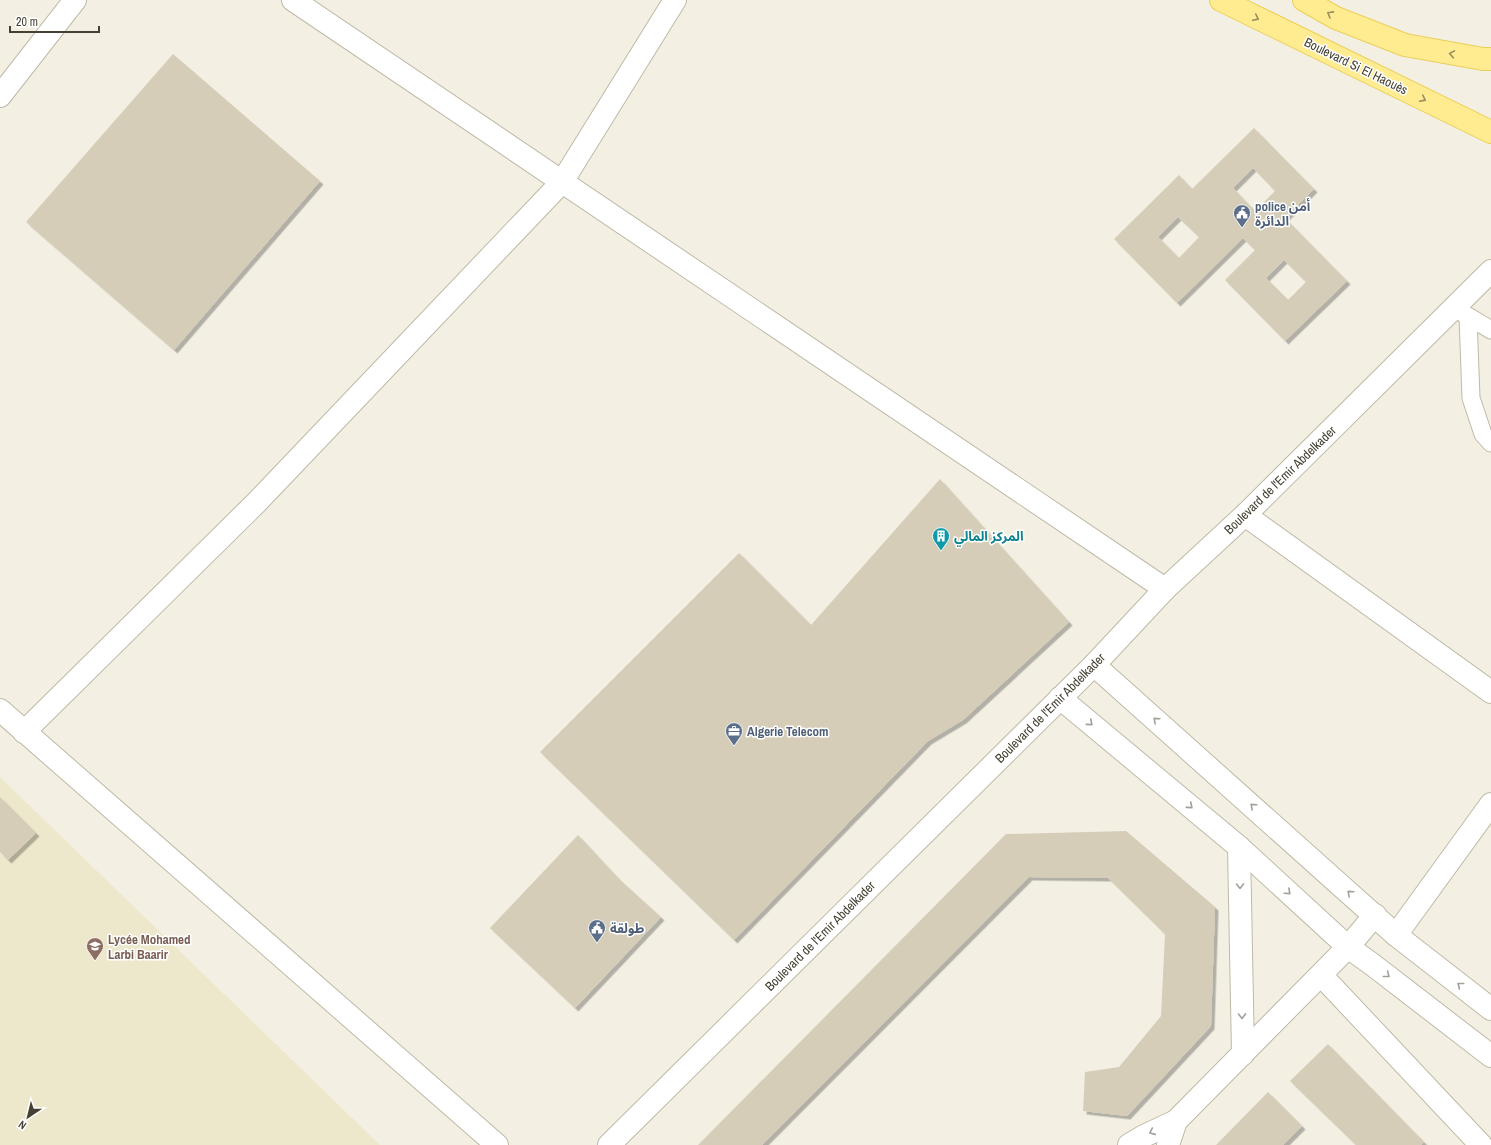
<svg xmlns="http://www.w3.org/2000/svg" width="1491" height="1145" font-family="'Archivo Narrow','Noto Sans Arabic',sans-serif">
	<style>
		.education { fill: #ede8cc }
		.building { fill: #d5cdb8; fill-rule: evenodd; filter: url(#shadow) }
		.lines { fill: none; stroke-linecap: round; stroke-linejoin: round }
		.lane-casing { stroke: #bfb9a6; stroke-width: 19 }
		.street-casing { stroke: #bfb9a6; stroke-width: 24 }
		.primary-casing { stroke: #eacf5a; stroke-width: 24 }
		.lane { stroke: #fff; stroke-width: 17 }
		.street { stroke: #fff; stroke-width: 22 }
		.primary { stroke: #ffec90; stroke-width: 22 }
		.oneway { stroke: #998d5d }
		.oneway2 { stroke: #a2a099 }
		.labels { text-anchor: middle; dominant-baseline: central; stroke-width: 3; stroke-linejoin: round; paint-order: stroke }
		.street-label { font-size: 13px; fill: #454033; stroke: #fff }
		.service-label { font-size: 13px; font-weight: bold; fill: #4e5e75; stroke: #fff; text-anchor: start }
		.culture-label { font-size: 13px; font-weight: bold; fill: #0d838f; stroke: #fff; text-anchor: start }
		.education-label { font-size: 13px; font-weight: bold; fill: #785e54; stroke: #fff; text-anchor: start }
	</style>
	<defs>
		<filter id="shadow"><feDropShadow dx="3.5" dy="3.5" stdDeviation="0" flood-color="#0004"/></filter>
	</defs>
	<rect width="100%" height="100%" fill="#f3f0e3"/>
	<polygon class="education" points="0,777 380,1145 0,1145"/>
	<g class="building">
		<polygon points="173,54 320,181 174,350 26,222"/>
		<path d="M1254,128L1314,189L1285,218L1347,281L1285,341L1225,280L1255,250L1243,238L1177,303L1114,239L1179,175L1192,189ZM1253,168L1275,191L1255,211L1233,188ZM1178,217L1199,237L1179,258L1158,237ZM1284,260L1306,282L1288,300L1266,278Z"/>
		<polygon points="940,479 1069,622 963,720 928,741 734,940 540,752 739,553 811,625"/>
		<polygon points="0,797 36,833 8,860 0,852"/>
		<polygon points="1126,831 1215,907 1211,1026 1127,1116 1083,1111 1085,1072 1119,1067 1161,1016 1165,934 1108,878 1029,877 762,1145 698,1145 1006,834"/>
		<polygon points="578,835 619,879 661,917 575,1008 490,928"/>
		<polygon points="1328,1044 1424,1142 1421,1145 1356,1145 1290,1081"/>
		<polygon points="1268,1092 1302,1126 1283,1145 1216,1145"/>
	</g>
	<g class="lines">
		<g class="lane-casing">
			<g id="lane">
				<polyline points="1461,312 1491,330"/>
				<polyline points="1468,317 1471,398 1483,434 1491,443"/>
			</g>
		</g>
		<g class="street-casing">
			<g id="street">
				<polyline points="293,0 1165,589"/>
				<polyline points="0,96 75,0"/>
				<polyline points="1245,515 1491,692"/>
				<polyline points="1094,665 1396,935 1491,1009"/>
				<polyline points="1060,698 1239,847 1348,947 1373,965 1491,1056"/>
				<polyline points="0,710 497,1145"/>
				<polyline points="24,732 257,502 562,182 675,0"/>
				<polyline points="1239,847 1243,1054"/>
				<polyline points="1396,935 1491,804"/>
				<polyline points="1321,975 1481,1145"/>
				<polyline points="609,1145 1094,665 1165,589 1245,515 1491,271"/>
				<polyline points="1129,1145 1144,1136 1176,1121 1348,947 1375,915"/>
				<polyline points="1168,1145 1176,1121"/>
			</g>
		</g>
		<g class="primary-casing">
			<g id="primary">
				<polyline points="1221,0 1491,132"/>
				<polyline points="1304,0 1336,18 1405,45 1483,59 1491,59"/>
			</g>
		</g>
		<use href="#lane" class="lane"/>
		<use href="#street" class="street"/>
		<use href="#primary" class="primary"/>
	</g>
	<defs><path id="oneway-chevron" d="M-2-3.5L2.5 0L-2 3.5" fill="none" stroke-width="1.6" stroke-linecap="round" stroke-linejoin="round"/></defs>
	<g class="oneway">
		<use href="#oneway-chevron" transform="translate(1330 14) rotate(-151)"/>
		<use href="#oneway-chevron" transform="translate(1256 18) rotate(26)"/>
		<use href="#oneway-chevron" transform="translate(1452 54) rotate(-170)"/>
		<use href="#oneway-chevron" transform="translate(1423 99) rotate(26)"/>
	</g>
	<g class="oneway2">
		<use href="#oneway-chevron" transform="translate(1156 720) rotate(-138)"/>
		<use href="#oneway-chevron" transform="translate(1090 723) rotate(40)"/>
		<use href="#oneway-chevron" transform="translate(1190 806) rotate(40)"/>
		<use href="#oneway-chevron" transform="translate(1253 806) rotate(-138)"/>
		<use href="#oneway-chevron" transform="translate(1240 886) rotate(89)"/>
		<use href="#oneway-chevron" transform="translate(1288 892) rotate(42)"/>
		<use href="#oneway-chevron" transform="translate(1350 893) rotate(-138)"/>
		<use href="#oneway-chevron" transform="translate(1387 975) rotate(38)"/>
		<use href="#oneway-chevron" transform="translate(1460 985) rotate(-142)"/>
		<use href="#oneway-chevron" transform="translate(1242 1016) rotate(89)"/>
		<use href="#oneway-chevron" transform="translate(1152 1132) rotate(156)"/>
	</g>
	<defs>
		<g id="civic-pin" transform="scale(0.9)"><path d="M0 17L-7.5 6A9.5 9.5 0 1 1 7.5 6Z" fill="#5c6f8a" stroke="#fff"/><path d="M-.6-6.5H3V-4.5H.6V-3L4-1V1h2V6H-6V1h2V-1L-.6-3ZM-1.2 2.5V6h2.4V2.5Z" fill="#fff"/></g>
		<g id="building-pin" transform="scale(0.9)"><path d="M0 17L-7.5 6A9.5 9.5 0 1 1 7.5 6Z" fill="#0f9aa8" stroke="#fff"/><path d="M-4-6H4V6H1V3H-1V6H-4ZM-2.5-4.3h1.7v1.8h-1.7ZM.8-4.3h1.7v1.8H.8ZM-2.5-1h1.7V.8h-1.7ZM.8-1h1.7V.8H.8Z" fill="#fff"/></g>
		<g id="office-pin" transform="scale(0.9)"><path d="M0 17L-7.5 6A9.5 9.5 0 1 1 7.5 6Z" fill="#5c6f8a" stroke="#fff"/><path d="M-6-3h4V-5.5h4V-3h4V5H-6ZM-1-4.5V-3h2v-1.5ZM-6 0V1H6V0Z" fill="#fff"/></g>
		<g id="school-pin" transform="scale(0.9)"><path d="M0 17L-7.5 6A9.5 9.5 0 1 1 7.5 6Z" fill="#8d6e63" stroke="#fff"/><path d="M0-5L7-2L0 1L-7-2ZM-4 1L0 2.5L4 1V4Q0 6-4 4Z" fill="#fff"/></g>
	</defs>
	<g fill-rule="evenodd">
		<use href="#civic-pin" x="1242" y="213"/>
		<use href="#building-pin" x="941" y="536"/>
		<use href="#office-pin" x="734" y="731"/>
		<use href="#civic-pin" x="597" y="928"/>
		<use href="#school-pin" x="95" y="946"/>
	</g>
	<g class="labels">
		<g class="street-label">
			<text transform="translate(1356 66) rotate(26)">Boulevard Si El Haouès</text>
			<text transform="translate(1280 480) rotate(-44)">Boulevard de l'Emir Abdelkader</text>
			<text transform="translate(1050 708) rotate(-45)">Boulevard de l'Emir Abdelkader</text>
			<text transform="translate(820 936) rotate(-45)">Boulevard de l'Emir Abdelkader</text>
		</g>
		<g class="service-label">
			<text x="1255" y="206">police أمن<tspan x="1255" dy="15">الدائرة</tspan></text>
			<text x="747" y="731">Algerie Telecom</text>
			<text x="610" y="928">طولقة</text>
		</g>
		<g class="culture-label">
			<text x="954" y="536">المركز المالي</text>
		</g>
		<g class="education-label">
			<text x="108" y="939">Lycée Mohamed<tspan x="108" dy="15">Larbi Baarir</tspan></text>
		</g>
	</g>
	<g transform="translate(28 1117) rotate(215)" stroke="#ffffff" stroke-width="3" paint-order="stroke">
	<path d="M0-3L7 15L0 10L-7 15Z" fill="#454033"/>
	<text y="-6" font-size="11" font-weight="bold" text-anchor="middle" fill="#454033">N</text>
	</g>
	<path d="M10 26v6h89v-6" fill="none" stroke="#454033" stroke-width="2"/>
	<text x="16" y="26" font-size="12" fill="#454033" stroke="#ffffff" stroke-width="3" paint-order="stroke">20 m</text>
</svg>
